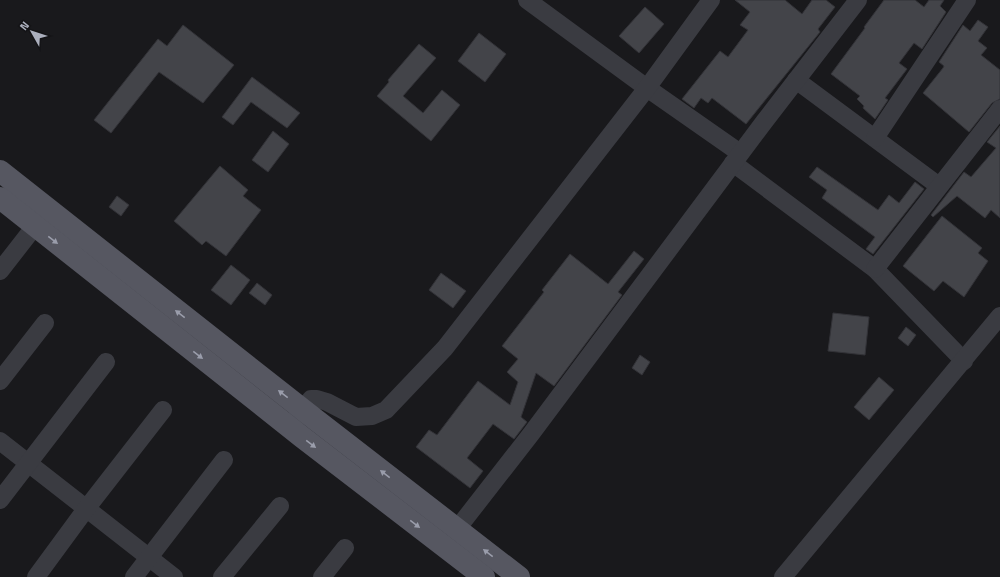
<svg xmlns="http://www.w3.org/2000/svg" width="1000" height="577" font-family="'Titillium Web',sans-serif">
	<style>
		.building { fill: #434449; stroke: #333338 }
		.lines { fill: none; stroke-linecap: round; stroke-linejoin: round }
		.street { stroke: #3a3b41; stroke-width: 18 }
		.primary { stroke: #565761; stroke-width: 22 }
		.oneway { fill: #9a9dab }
	</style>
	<rect width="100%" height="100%" fill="#19191c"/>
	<g class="building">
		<polygon points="735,0 785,0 802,14 812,0 826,0 835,7 818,29 820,32 746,124 712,98 708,103 701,98 694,108 682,99 720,51 728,57 748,30 740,25 750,12"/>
		<polygon points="884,0 915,0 924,7 929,0 944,0 940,6 946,12 922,49 914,43 899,63 907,69 885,98 888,100 875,119 863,108 864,106 857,99 860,96 831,74 865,28 864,27"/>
		<polygon points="645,7 664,24 639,53 619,36"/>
		<polygon points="978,20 988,27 978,41 987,48 981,55 1000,70 1000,99 992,103 969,132 923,93 943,68 944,66 939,62 963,25 970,31"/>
		<polygon points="183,25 234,65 203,103 159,72 111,133 94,120 158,39 167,46"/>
		<polygon points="479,33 506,54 485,82 458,61"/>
		<polygon points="419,44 436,58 403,96 423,113 442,90 460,105 431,141 377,96 389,82 388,80"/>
		<polygon points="252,77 300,113 287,128 251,102 233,125 222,117"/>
		<polygon points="1000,126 1000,218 991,210 985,218 957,196 933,217 931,215 964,172 971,177 996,148 987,142"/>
		<polygon points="273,131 289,144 268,172 252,160"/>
		<polygon points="220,166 248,190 243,196 261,210 226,256 206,241 202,245 174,221"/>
		<polygon points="817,167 878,210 889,195 899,203 915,182 924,189 873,254 866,249 875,237 822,198 827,190 809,177"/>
		<polygon points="117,196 129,205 121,216 109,207"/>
		<polygon points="942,216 982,248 978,253 988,261 964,297 943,281 934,291 903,266"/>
		<polygon points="634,251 644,259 618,292 622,295 554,386 536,373 521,417 527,422 514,439 493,424 467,458 483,471 470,488 416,447 429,430 437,435 478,381 510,405 518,382 507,372 518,359 502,346 544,292 542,290 570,254 608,284"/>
		<polygon points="231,265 250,280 231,305 211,290"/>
		<polygon points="441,273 466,291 453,308 429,290"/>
		<polygon points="257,283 272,295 265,305 249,293"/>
		<polygon points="833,313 869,317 865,355 828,351"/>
		<polygon points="906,327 916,335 908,346 898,338"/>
		<polygon points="640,355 650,362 642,375 632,368"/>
		<polygon points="879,377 894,390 869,420 854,407"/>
	</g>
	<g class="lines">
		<g class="street">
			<polyline points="527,0 647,88 740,153"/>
			<polyline points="796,80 939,186"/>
			<polyline points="875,138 967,0"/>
			<polyline points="733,163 875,269 964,361"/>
			<polyline points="875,269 1000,109"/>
			<polyline points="0,271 35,226"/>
			<polyline points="0,381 45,323"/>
			<polyline points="294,421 311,399 317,399 327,402 356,417 372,416 386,410 445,348 647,88 711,0"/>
			<polyline points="0,441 174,577"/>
			<polyline points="0,500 106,362"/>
			<polyline points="457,529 531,434 764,122 858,0"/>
			<polyline points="36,577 86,509 163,410"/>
			<polyline points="134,577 224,460"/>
			<polyline points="222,577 280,506"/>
			<polyline points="322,577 345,548"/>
			<polyline points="783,577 1000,316"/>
		</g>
		<g class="primary">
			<polyline points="0,171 316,420 519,577"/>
			<polyline points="0,198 302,437 484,577"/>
		</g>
	</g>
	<defs><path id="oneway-solid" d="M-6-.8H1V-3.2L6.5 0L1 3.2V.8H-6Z"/></defs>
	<g class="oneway">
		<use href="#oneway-solid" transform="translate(53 240) rotate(38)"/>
		<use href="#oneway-solid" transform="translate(180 314) rotate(-142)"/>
		<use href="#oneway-solid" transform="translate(198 355) rotate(38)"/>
		<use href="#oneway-solid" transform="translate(283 394) rotate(-142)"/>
		<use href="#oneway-solid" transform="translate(311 444) rotate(37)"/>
		<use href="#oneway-solid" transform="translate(385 474) rotate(-142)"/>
		<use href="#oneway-solid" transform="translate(415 524) rotate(37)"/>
		<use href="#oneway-solid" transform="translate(488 553) rotate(-142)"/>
	</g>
	<g transform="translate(32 32) rotate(309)" stroke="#141417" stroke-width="3" paint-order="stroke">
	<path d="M0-3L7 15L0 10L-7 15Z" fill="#abafbd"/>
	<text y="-6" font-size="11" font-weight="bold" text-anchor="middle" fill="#abafbd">N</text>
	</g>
</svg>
